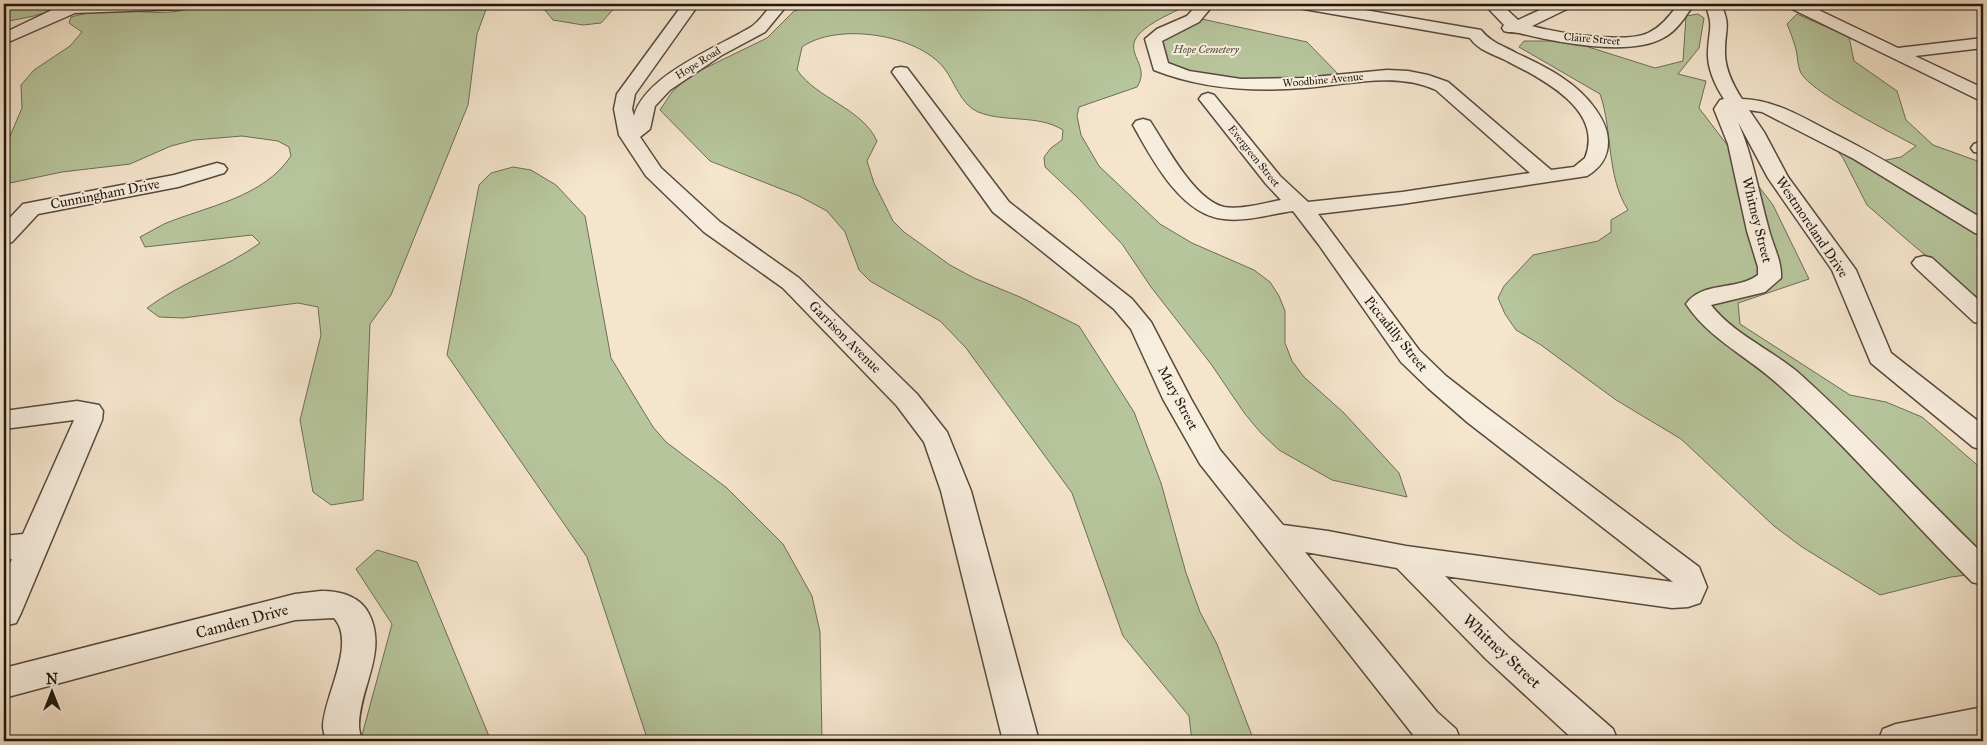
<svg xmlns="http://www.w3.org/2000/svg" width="1987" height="745" font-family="'IM FELL Great Primer',serif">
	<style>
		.green { fill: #b7c59c; stroke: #6c6e56 }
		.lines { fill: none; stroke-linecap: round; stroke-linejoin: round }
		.minor-casing { stroke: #564a3e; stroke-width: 3 }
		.minor { fill: #f8eede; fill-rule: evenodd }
		.labels { text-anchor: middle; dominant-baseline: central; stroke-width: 4; stroke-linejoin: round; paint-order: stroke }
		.far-street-label { font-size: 11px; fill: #21160f; stroke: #f8eede }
		.far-park-label { font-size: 11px; font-style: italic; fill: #565340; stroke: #f8eede }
		.street-label { font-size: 14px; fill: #21160f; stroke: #f8eede }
		.near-street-label { font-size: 16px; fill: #21160f; stroke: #f8eede }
	</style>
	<rect width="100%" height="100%" fill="#f5e5cd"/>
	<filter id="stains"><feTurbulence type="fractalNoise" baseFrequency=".004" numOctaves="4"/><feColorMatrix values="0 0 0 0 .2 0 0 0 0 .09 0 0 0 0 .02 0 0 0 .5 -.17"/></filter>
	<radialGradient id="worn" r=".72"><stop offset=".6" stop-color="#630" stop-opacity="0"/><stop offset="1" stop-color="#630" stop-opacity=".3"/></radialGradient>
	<g class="green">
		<polygon points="4,4 106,4 65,6 34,16 4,22"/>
		<path d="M203,4H488L477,34L468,105L391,295L370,324L363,500L331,505L313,492L300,420L321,335L318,307L298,303L183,318L159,317L147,308C182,282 224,269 260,243L252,235L145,247L140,237C148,233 156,228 164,224C207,206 263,198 291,156L289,147L278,141L242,136L194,140L171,146L130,164L62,172L10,183L4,181V150L22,108L21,85L34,70L70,46L82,32L69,23L71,17C82,14 94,11 106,11C140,9 169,19 203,4Z"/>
		<polygon points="540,4 618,4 601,23 583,25 553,20"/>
		<path d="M818,4H1190C1175,12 1143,24 1135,40C1128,56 1150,67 1137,87L1079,107L1077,116L1081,135L1099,166L1160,224L1192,243L1254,270L1270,282L1279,296L1285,311V343L1292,361L1304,377L1344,413L1399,473L1407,497L1332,480L1279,450L1261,433L1245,414L1211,364L1151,287L1122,244L1077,197L1045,167L1044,157L1051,148L1062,140L1063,130C1037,114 1006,123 978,112C960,104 955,82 944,68C917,34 837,22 802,47L797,70C817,99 862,108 877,141L867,161L874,183L893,221L904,232L950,265L974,278L1020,297L1079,326L1134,412L1161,483L1186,573L1200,612L1217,644L1254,741H1192L1189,716L1123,636L1072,493L966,348L940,321L870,281L859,270L845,232L827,211L799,196L710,161L660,110L672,92L691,75L767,38L794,11Z"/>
		<path d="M1698,14L1704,18L1699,48L1678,74L1706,81L1699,108L1773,205L1809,279L1738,303L1740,324L1850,395L1886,402L1922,417L1983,470V573L1951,577L1880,595L1802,547L1774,526L1681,439L1616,400L1541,345L1516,330L1505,314L1498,298L1504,286L1533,255L1598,241L1611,232V220L1628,210C1606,176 1613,131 1600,94L1519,47L1524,41H1560L1579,44L1655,68L1683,61L1686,16Z"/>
		<path d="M1797,14L1849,37L1854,61L1897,91L1906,120L1933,145L1983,163V302L1913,245L1867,205L1843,158L1836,149L1862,165L1901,157L1916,146C1892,133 1812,93 1801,73C1797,65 1798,55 1795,46C1793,39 1790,31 1787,24Z"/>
		<polygon points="1202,19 1307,42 1341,77 1245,83 1190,75 1164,63 1158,40 1173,31"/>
		<polygon points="513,167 531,170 556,185 585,216 611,358 653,427 666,442 727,488 783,544 812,596 820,632 822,741 648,741 587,557 447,355 479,185 491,173"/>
		<polygon points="377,550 417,562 491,741 362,741 361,739 392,624 356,569"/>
	</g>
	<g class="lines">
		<g class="minor-casing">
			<g id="minor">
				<polygon points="72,4 188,4 186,7 180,9 75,13 4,44 4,33 52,10"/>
				<path d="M683,4H699L635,94L632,109L634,116C645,75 718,47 751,27C759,22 766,11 772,4H788L765,32L722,55L670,90L655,106L650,129L640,137L661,168L720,222L799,278L917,394L947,432L971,491L1039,741H1003L941,491L924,442L897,406L783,288L704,232L646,176L619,135L614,109L617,94Z"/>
				<path d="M1198,4H1214L1199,22L1162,41L1168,63L1189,71L1241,79L1303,78L1387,70L1408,71L1428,75L1448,82L1551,170L1574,167L1585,158C1605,109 1540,78 1505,60C1493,54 1478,50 1470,38L1304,9L1298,7L1296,4H1330L1481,30C1490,42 1504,46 1516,53C1546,67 1577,82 1596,110C1603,120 1608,130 1608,142C1608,158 1600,168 1587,176L1402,204L1318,214L1419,350L1446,376L1487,408L1699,567L1707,587L1700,603L1688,607L1672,608L1445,576L1510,639L1613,729L1618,741H1575L1486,659L1397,568L1305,552L1437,712L1456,729L1461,741H1418L1200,464L1163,399L1131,329L1114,309L993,212L892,72L895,68L901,67L907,68L1009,202L1132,299L1151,322L1191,399L1220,450L1283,525L1328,531L1406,546L1673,582L1467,422L1428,388L1401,362L1319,245L1293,211C1270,214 1246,222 1224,219C1181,215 1152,159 1133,125L1136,121L1143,119L1150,121C1166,145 1194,200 1224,207C1241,210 1264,203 1281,200L1266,184L1199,99L1202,95L1208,93L1214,95L1280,176L1308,202L1402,192L1530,173L1436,90C1396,71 1346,85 1304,88C1252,92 1202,89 1154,70L1145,39L1157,29L1187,16Z"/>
				<path d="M1484,4H1501L1518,20L1553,4H1573L1571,7L1532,26C1557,33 1624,44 1648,33C1661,27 1670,16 1678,4H1694C1685,17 1677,31 1663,38C1630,57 1555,42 1519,33C1514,32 1509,33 1504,31L1502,28L1504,25Z"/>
				<path d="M1705,4H1721C1731,27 1725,28 1725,50C1724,68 1733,85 1742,99C1775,100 1802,117 1831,132C1883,158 1933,189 1983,219V235L1975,233L1854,159L1762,112L1749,110L1764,132L1788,177L1856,270L1891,353L1983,425V450L1973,447L1871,363L1832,270L1768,178L1738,122C1753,157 1759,194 1769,230C1773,246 1782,261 1781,278L1765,292L1711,305C1734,335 1773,350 1801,375C1864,432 1922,495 1983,554V585L1972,582C1907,517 1848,447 1780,386C1749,357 1710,340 1686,304C1702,281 1736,291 1758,275V267L1747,231L1728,144L1714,109L1720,100L1724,99C1715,85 1707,68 1708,51C1709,28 1714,27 1705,4Z"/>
				<polygon points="1786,4 1806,4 1898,48 1983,38 1983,48 1915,56 1983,88 1983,100 1977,99 1788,7"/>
				<polygon points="1983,141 1983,153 1974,152 1971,148 1974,144"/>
				<polygon points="217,163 224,165 227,169 224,173 178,187 38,214 12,242 4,244 4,224 23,204 174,175"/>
				<polygon points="1924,256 1932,258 1983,304 1983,324 1974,322 1916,268 1912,263 1916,258"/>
				<polygon points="77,401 99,405 103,411 102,420 21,613 16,623 4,626 4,577 12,559 4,560 4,536 23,534 74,420 4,429 4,411"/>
				<path d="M321,591C340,591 360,596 369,614C388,652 359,688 359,726C359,731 361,736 362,741H326C325,736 323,731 323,726C324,696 357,643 334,618L295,620L4,698V668L295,594Z"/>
				<polygon points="1983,707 1983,739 1973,741 1878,741 1883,729 1896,724"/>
			</g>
		</g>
		<use href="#minor" class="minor"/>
	</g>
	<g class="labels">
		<g class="far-street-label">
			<text transform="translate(1592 39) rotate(5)">Claire Street</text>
			<text transform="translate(698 63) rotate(-32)">Hope Road</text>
			<text transform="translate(1323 80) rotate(-5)">Woodbine Avenue</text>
			<text transform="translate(1254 156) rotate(51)">Evergreen Street</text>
		</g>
		<g class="far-park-label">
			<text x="1206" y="49">Hope Cemetery</text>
		</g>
		<g class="street-label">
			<text transform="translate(105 194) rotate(-11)">Cunningham Drive</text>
			<text transform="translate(1757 220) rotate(76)">Whitney Street</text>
			<text transform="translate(1812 227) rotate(56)">Westmoreland Drive</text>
			<text transform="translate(1396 334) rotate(51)">Piccadilly Street</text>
			<text transform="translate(845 337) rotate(45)">Garrison Avenue</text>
			<text transform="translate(1178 398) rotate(62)">Mary Street</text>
		</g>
		<g class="near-street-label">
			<text transform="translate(242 621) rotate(-15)">Camden Drive</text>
			<text transform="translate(1502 651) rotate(43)">Whitney Street</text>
		</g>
	</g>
	<rect width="1987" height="745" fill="none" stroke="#f5e5cd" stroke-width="20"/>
	<rect x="5" y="5" width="1977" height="735" fill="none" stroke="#21160f" stroke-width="2.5"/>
	<rect x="10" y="10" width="1967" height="725" fill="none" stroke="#21160f"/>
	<g transform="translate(52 692)" stroke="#f8eede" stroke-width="4" paint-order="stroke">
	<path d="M0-4L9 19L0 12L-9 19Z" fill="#21160f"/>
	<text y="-8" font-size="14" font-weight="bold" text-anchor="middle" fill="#21160f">N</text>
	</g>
	<rect width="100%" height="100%" filter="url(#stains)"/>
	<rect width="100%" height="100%" fill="url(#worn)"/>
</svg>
